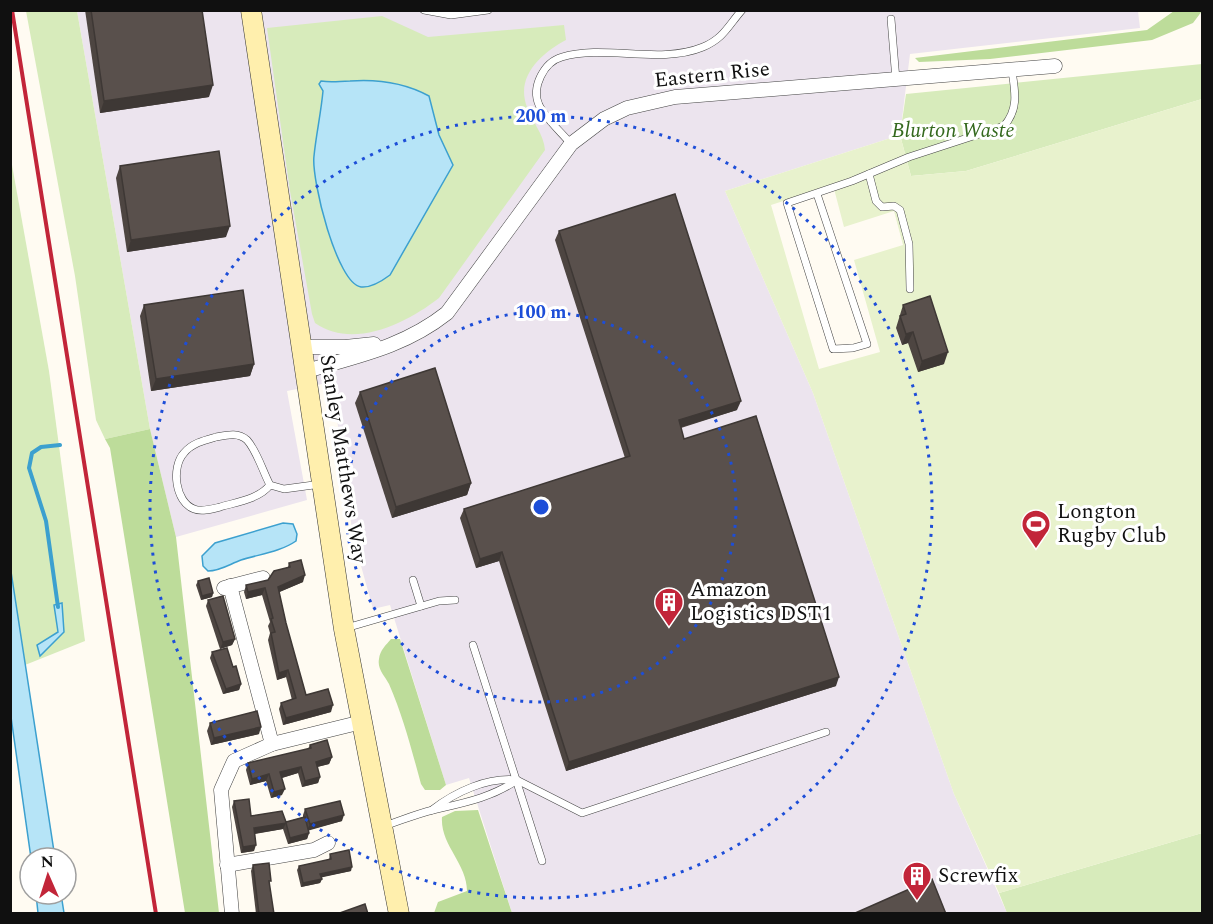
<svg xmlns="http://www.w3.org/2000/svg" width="1213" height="924" font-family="Spectral,serif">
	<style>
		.industrial { fill: #ece4ee }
		.green { fill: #d7ebbb }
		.forest { fill: #bddc9a }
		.pitch { fill: #e8f2cd; fill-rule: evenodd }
		.water { fill: #b6e4f7; stroke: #3ca0cf; stroke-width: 1.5 }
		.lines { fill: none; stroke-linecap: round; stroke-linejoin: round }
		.stream { stroke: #3ca0cf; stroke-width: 4 }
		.service-casing { stroke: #434343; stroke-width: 8 }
		.minor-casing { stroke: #434343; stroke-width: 15 }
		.secondary-casing { stroke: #323232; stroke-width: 21 }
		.service { stroke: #fff; stroke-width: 7 }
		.minor { stroke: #fff; stroke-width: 14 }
		.secondary { stroke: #ffefad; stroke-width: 20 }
		.rail { stroke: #c22539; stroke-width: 4 }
		.wall { fill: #4d4541 }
		.shaded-wall { fill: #3e3835 }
		.building { fill: #59504c; stroke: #3e3835; stroke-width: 1.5 }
		.ring { fill: none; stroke: #1d4ed8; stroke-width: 3; stroke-dasharray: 3 6 }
		.labels { text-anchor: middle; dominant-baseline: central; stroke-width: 6; stroke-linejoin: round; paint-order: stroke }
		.street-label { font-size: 21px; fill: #101010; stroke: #fff }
		.park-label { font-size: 21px; font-style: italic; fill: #34691e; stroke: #fff }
		.poi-label { font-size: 21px; fill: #101010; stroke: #fff; text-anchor: start }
		.centre { fill: #1d4ed8; stroke: #fff; stroke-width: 3 }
		.ring-label { font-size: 18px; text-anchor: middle; font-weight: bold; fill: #1d4ed8; stroke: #fff; stroke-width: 6; stroke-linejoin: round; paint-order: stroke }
	</style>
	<rect width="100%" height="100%" fill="#fffbf2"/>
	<polygon class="industrial" points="77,11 1138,11 1140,28 910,54 900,135 725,191 813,393 954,794 1007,913 512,913 469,778 446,785 390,605 373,609 353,537 332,382 287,391 307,500 176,537 150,429"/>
	<g class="green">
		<polygon points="26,11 77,11 150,429 105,439 96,420 75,276"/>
		<path d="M382,16L428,37L564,25L566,40C542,53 515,76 527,107C532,122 544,134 545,150L439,298C407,323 353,350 315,323L312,314L290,191L267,28Z"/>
		<polygon points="1202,64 1202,99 966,171 911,176 900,135 906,94"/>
		<polygon points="10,154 49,371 85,641 25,665 10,565"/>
		<polygon points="1202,833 1202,913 1007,913 999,893"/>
	</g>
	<g class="forest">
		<polygon points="1174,11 1202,11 1193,23 1152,40 990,59 919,62 915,58 1147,30"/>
		<polygon points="150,429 176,537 219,913 185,913 110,448 105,439"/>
		<path d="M391,639H400L446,785L440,790H425L421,784C412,751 403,716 389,684C385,676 377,669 379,659C380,650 386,645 391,639Z"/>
		<path d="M478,810L512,913H434L438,902L467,891C467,863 440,845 442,817L455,811Z"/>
	</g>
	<path class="pitch" d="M1202,99V833L999,893L954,794L813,393L725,191L900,135L911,176L966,171ZM833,185L844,227L894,211L903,245L854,260L880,352L819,369L771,205ZM899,317L944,364L908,343L901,345L896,328L901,326Z"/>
	<g class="water">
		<path d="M321,81C333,83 339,81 350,81C377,79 405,83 429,96L439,135L453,165L390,275C382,281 370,288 361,287C337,284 311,179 314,156C316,135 321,113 323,91L319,84Z"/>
		<path d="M283,523L293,524L297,534L296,541C280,552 260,554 241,560C230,564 220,571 208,571L203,566L202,556L215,543Z"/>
		<polygon points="10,565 55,858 31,858 10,710"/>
		<polygon points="62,603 64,632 40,656 37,645 58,632 54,605"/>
		<polygon points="36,894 61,894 64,913 38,913"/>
	</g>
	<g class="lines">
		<polyline class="stream" points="58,607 46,521 29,468 32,453 41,447 60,445"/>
		<g class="service-casing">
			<g id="service">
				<polyline points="424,10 451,15 488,10"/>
				<polyline points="891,19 896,80"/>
				<path d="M571,144C561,132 546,119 539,105C531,87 544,62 562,57C605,44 659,65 703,47C724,38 728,26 742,10"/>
				<polyline points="869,174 876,201 882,207 894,206 900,210 909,244 910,289"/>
				<path d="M817,194L867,344L853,348L833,349L787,203L852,181L909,157L1004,126C1019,109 1015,91 1012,71"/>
				<path d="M270,485C259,499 237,502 220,507C212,509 202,512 194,509C175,502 171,467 184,453C192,443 205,440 216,437C227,435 238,432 247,440C257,451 263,472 270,485L284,489L321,484"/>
				<polyline points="413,580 421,606"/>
				<polyline points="346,628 439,601 455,600"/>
				<polyline points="473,645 542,861"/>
				<path d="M432,810C455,792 487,777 517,780L582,813L826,732"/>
				<path d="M384,826C400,821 416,814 433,810C463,803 491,798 517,780"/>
			</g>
		</g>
		<g class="minor-casing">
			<g id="minor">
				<polyline points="302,347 345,347 374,344"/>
				<path d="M306,371C357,356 404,347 447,313L571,144L604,119L627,108L675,97L1055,66"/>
				<polyline points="230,586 272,744"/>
				<polyline points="224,588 263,578"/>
				<polyline points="227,865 314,850 328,843"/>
				<polyline points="232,914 221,790 234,761 272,744 362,722"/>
			</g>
		</g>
		<g class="secondary-casing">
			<polyline id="secondary" points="251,10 344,629 399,914"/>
		</g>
		<use href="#service" class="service"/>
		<use href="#minor" class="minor"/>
		<use href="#secondary" class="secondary"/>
		<polyline class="rail" points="12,10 156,914"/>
	</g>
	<g class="wall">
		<polygon points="85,10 202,10 209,97 100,113"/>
		<polygon points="120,166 226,237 127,252 116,178"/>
		<polygon points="559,231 737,410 681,428 684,439 836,686 566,771 499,561 476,568 460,518 464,509 625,458 555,240"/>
		<polygon points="144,305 254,364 250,376 151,391 140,316"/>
		<polygon points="903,305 944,364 918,372 908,343 902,345 896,328"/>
		<polygon points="360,392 471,483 467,495 392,518 355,403"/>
		<polygon points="289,563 303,582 279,592 286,623 306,695 331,712 283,725 279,709 281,703 292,700 286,677 277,680 268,640 270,633 268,626 270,622 262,595 246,599 244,592 246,585 268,580 288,567"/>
		<polygon points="198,581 213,593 212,597 201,600 196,585"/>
		<polygon points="208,600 235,639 232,645 220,649 206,606"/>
		<polygon points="212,652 233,667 241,684 239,690 223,694 210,658"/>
		<polygon points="210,723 259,734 211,745 207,731"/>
		<polygon points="310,745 332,757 329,764 317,767 320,777 318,783 302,787 298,773 282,778 282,795 271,798 266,781 250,785 246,770 248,763 308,749"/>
		<polygon points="234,801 251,816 286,822 303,817 303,815 305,809 342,821 308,830 309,833 307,839 288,844 283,829 255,834 254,851 241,853 232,807"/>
		<polygon points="330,854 351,871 321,877 322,879 320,883 301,887 297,870 299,866 329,860"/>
		<polygon points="253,865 269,886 274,914 256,914 251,871"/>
	</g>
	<g class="shaded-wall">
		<polygon points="213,85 209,97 100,113 104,101"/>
		<polygon points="230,226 226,237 127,252 131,240"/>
		<polygon points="913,332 908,343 902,345 906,334"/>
		<polygon points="948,352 944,364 918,372 922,361"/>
		<polygon points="254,364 250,376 151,391 156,379"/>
		<polygon points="741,401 737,410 675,429 679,420"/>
		<polygon points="471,483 467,495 392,518 396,507"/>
		<polygon points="502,552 499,561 476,568 480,559"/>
		<polygon points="305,575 303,582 275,594 278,587"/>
		<polygon points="265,588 262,595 246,599 248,592"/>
		<polygon points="213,593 212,597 201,600 202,596"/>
		<polygon points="235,639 232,645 220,649 223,642"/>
		<polygon points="288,670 286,677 277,680 279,673"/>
		<polygon points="839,677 836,686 566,771 569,762"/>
		<polygon points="241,684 239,690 223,694 226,689"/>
		<polygon points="333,705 331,712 283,725 286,718"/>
		<polygon points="261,727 259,734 211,745 214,738"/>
		<polygon points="332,757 329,764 313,768 316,762"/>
		<polygon points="301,767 298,773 278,779 280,772"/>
		<polygon points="269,774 266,781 250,785 252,779"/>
		<polygon points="320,777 318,783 302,787 305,781"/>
		<polygon points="285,789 282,795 271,798 274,792"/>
		<polygon points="344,815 342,821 307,831 310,824"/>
		<polygon points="286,823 283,829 252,834 254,828"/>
		<polygon points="309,833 307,839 288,844 290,838"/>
		<polygon points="256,845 254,851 241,853 243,847"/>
		<polygon points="352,867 351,871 319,878 320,874"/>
		<polygon points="322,879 320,883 301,887 303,883"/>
	</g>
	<g class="building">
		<polygon points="91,10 202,10 213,85 104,101"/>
		<polygon points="219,151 230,226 131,240 120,166"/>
		<polygon points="675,194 741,401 679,420 684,439 756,416 839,677 569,762 502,552 480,559 464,509 630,456 559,231"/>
		<polygon points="243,290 254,364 156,379 144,305"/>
		<polygon points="930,296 948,352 922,361 913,332 906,334 900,316 906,314 903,305"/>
		<polygon points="435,368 471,483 396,507 360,392"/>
		<polygon points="301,560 305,575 278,587 286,623 306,695 328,689 333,705 286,718 281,703 296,698 288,670 279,673 271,633 275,632 271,619 273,618 265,588 248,592 246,585 268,580 274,571 290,567 289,563"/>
		<polygon points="209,578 213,593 202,596 198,581"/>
		<polygon points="223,596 235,639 223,642 208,600"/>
		<polygon points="227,648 233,667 236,666 241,684 226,689 212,652"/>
		<polygon points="257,711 261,727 214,738 210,723"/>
		<polygon points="327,740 332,757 316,762 320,777 305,781 301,767 280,772 285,789 274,792 269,774 252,779 248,763 311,748 310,745"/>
		<polygon points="249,799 251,816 282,811 286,822 305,817 309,833 290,838 286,823 254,828 256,845 243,847 234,801"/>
		<polygon points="340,801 344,815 310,824 305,809"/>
		<polygon points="349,850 352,867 320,874 322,879 303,883 299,866 331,859 330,854"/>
		<polygon points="269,863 271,881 269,881 274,914 259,914 253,865"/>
		<polygon points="932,879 946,914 853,914"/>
		<polygon points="365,904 368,914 337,914"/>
	</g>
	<g class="ring">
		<circle cx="541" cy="507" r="195"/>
		<circle cx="541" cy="507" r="391"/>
	</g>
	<defs>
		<g id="stadium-pin" transform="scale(1.5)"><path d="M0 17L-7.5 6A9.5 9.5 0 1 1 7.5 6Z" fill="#c22539" stroke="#fff"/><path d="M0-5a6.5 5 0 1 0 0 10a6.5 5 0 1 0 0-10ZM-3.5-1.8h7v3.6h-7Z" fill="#fff"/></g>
		<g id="building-pin" transform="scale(1.5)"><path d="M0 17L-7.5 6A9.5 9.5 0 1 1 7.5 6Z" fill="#c22539" stroke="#fff"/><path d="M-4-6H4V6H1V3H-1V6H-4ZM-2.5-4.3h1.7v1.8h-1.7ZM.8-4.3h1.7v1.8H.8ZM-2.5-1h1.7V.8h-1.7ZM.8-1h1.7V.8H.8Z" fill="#fff"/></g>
	</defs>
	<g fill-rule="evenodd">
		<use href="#stadium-pin" x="1036" y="524"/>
		<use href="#building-pin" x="669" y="602"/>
		<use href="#building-pin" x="917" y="876"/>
	</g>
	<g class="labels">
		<g class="street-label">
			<text transform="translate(712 75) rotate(-6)">Eastern Rise</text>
			<text transform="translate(343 459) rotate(81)">Stanley Matthews Way</text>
		</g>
		<g class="park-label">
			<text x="953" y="131">Blurton Waste</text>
		</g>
		<g class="poi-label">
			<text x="1057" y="512">Longton<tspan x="1057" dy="24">Rugby Club</tspan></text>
			<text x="690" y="590">Amazon<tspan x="690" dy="24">Logistics DST1</tspan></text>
			<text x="938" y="876">Screwfix</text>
		</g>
	</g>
	<circle cx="541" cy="507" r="9" class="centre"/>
	<g class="ring-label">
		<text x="541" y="122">200 m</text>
		<text x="541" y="318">100 m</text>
	</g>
	<rect width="1213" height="924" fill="none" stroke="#101010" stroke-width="24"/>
	<g transform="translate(48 876) rotate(357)"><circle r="28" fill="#ffffff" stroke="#9f9f9f" stroke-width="1.5"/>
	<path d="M0-4.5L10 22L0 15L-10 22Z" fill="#c22539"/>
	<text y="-9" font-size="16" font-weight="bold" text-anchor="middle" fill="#101010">N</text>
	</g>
</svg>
